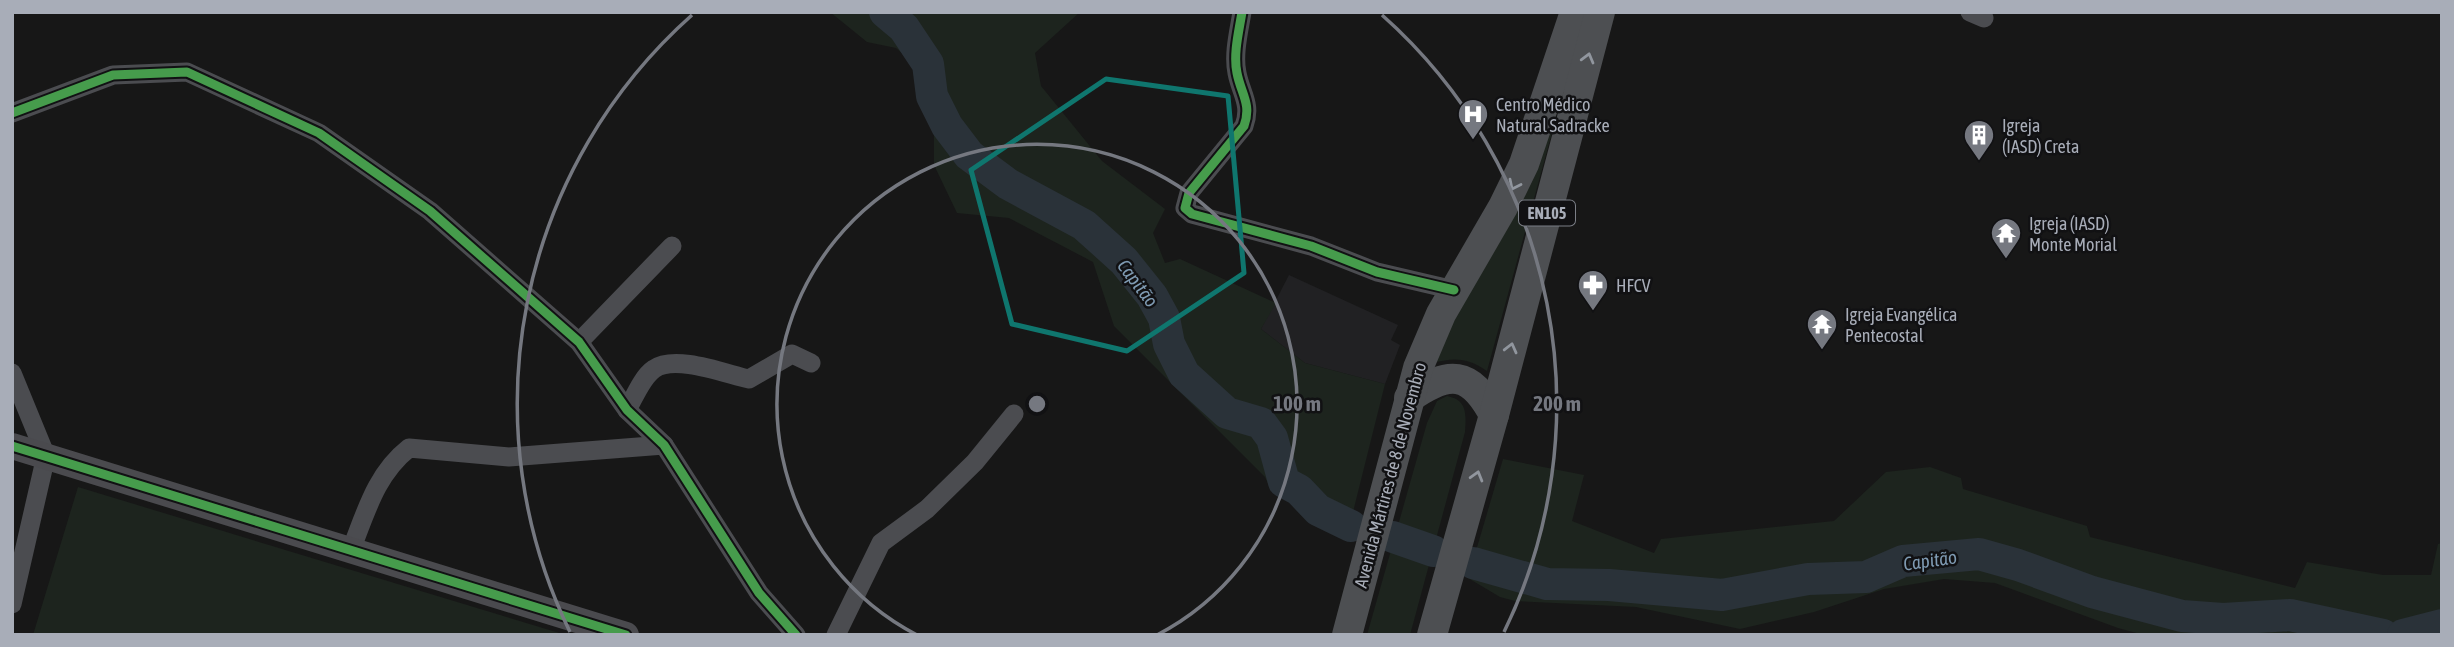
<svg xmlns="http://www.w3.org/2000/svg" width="2454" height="647" font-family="'Asap Condensed',sans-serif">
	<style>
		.built { fill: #212123 }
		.green { fill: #1d241e }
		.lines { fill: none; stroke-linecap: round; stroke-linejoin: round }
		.river { stroke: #2a3239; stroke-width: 32 }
		.street { stroke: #4b4c50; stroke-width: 19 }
		.secondary { stroke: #4a4a4e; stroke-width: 26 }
		.primary { stroke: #4d4f52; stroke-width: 30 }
		.cycleway-casing { stroke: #111113; stroke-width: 13 }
		.cycleway { stroke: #469c4c; stroke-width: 9 }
		.oneway { stroke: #91969e }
		.marked { fill: none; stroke: #0f766e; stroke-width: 5; stroke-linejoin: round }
		.ring { fill: none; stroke: #757880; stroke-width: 3.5 }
		.labels { text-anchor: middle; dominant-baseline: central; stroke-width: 5; stroke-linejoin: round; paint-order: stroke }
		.shield { fill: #111113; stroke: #7b7e86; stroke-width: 2 }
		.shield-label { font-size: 16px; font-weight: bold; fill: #a8adb8 }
		.poi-label { font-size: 18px; fill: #a8adb8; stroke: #111113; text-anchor: start }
		.street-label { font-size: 18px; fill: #a8adb8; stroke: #111113 }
		.water-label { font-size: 19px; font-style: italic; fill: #7f9bb3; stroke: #111113 }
		.centre { fill: #757880; stroke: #111113; stroke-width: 3.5 }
		.ring-label { font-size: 21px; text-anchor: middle; font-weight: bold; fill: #757880; stroke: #111113; stroke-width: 5; stroke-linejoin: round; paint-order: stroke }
	</style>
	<rect width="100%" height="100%" fill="#171717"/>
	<polygon class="built" points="1289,275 1398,325 1391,340 1400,345 1385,384 1305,363 1261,329"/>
	<g class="green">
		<polygon points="830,12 1080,12 1035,53 1041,86 1102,161 1165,209 1153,233 1165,263 1180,259 1276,303 1261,329 1305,363 1385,384 1346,540 1270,488 1265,477 1114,326 1093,262 1009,218 957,213 934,165 934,122 919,68 896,48 867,42"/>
		<path d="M1556,118L1487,371C1468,358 1455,357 1433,363L1444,336L1510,224Z"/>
		<path d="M1447,396C1468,400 1466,415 1465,432L1410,635H1367L1427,423L1437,401Z"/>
		<polygon points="1503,459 1584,475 1572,521 1654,553 1661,539 1834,521 1886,472 1930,467 1961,478 1963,489 2087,526 2090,537 2295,588 2307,562 2383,575 2431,575 2438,544 2442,543 2442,635 2144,635 2118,628 1995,583 1944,579 1884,589 1814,612 1740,629 1636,607 1515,601 1500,597 1468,578"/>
		<polygon points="78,487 566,635 33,635"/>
	</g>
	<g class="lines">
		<g class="river">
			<polyline points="885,12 904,28 928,64 932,96 947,126 969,155 1008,184 1084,225 1124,261 1152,296 1164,318 1169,344 1184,374 1227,413 1261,423 1272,438 1284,482 1299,490 1318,510 1351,526"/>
			<polyline points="1393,537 1433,551"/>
			<polyline points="1473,563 1547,584 1609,585 1722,595 1808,579 1866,577 1903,561 1979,554 2018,565 2092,592 2182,616 2223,619 2290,615 2383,635"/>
			<polyline points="2403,635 2442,625"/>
		</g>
		<g class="street">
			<path d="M1242,12C1239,31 1233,54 1237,73C1241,94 1252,104 1244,126L1189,193L1185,208L1192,214L1311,246L1377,272L1454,290"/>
			<polyline points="1970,12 1984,18"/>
			<polyline points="12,113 113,75 187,72 319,133 430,211 579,342 627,410 664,445 759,593 796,635"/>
			<polyline points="579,342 672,246"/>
			<polyline points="12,373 46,456 12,604"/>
			<path d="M627,410C634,398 642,377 654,369C675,354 726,374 749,379L792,354L811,363"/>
			<path d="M351,550C366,512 376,474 409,448L509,457L664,445"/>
			<polyline points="836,635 881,543 927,509 975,462 1014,414"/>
		</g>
		<polyline class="secondary" points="12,446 626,635"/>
		<g class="primary">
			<path d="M1409,398C1449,370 1470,370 1494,415"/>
			<polyline points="1347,635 1418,368 1441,314 1503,207 1524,164 1575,12"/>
			<polyline points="1432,635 1494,415 1600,12"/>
		</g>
		<g class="cycleway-casing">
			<g id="cycleway">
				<path d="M1242,12C1239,31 1233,54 1237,73C1241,94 1252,104 1244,126L1189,193L1185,208L1192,214L1311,246L1377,272L1454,290"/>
				<polyline points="12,113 113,75 187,72 319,133 430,211 579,342 627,410 664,445 759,593 796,635"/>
				<polyline points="12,446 626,635"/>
			</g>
		</g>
		<use href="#cycleway" class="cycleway"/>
	</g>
	<defs><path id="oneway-chevron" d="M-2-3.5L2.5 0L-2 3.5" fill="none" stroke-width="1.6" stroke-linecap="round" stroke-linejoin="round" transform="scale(1.75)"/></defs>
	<g class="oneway">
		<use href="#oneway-chevron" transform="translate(1588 58) rotate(-75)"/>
		<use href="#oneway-chevron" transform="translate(1514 185) rotate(116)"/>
		<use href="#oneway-chevron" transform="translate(1511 348) rotate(-76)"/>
		<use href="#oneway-chevron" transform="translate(1477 476) rotate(-74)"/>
	</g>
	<path class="marked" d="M1106,79L1228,96L1244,273L1127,351L1012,324L971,170Z"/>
	<g class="ring">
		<path d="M917 635A260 260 0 1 1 1157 635"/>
		<path d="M570 632A520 520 0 0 1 692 15M1382 15A520 520 0 0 1 1504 632"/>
	</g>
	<defs>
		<g id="hospital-pin" transform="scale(1.575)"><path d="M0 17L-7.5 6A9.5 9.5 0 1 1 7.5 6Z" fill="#757880" stroke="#111113"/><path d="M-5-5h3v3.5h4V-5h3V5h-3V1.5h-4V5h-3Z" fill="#fff"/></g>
		<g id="building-pin" transform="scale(1.575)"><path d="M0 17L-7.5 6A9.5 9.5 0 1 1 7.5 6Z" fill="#757880" stroke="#111113"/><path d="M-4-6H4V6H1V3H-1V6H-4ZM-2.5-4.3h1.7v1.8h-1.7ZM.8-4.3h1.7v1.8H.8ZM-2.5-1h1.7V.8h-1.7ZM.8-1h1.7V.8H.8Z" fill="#fff"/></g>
		<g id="temple-pin" transform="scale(1.575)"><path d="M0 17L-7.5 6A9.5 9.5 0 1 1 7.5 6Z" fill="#757880" stroke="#111113"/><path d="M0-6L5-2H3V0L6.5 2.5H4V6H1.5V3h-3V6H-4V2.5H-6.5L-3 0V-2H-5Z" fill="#fff"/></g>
		<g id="pharmacy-pin" transform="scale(1.575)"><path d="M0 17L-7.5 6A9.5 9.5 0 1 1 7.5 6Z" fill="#757880" stroke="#111113"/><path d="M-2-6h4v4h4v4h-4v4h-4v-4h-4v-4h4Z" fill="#fff"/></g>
	</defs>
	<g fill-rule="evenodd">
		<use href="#hospital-pin" x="1473" y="114"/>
		<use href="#building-pin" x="1979" y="135"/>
		<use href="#temple-pin" x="2006" y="233"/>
		<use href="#pharmacy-pin" x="1593" y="285"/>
		<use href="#temple-pin" x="1822" y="324"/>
	</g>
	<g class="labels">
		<rect class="shield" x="1519" y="200.5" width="56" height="25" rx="5"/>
		<g class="shield-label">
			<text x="1547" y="213">EN105</text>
		</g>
		<g class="poi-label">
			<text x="1496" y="104">Centro Médico<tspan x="1496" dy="21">Natural Sadracke</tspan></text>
			<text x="2002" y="125">Igreja<tspan x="2002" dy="21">(IASD) Creta</tspan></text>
			<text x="2029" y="223">Igreja (IASD)<tspan x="2029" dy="21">Monte Morial</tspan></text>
			<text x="1616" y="285">HFCV</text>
			<text x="1845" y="314">Igreja Evangélica<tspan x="1845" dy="21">Pentecostal</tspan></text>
		</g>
		<g class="street-label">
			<text transform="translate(1390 475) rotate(-75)">Avenida Mártires de 8 de Novembro</text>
		</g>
		<g class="water-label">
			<text transform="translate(1138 283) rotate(53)">Capitão</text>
			<text transform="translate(1930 560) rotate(-8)">Capitão</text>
		</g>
	</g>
	<circle cx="1037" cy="404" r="10" class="centre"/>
	<g class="ring-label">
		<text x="1297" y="411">100 m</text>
		<text x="1557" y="411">200 m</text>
	</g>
	<rect width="2454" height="647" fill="none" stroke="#a8adb8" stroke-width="28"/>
</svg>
